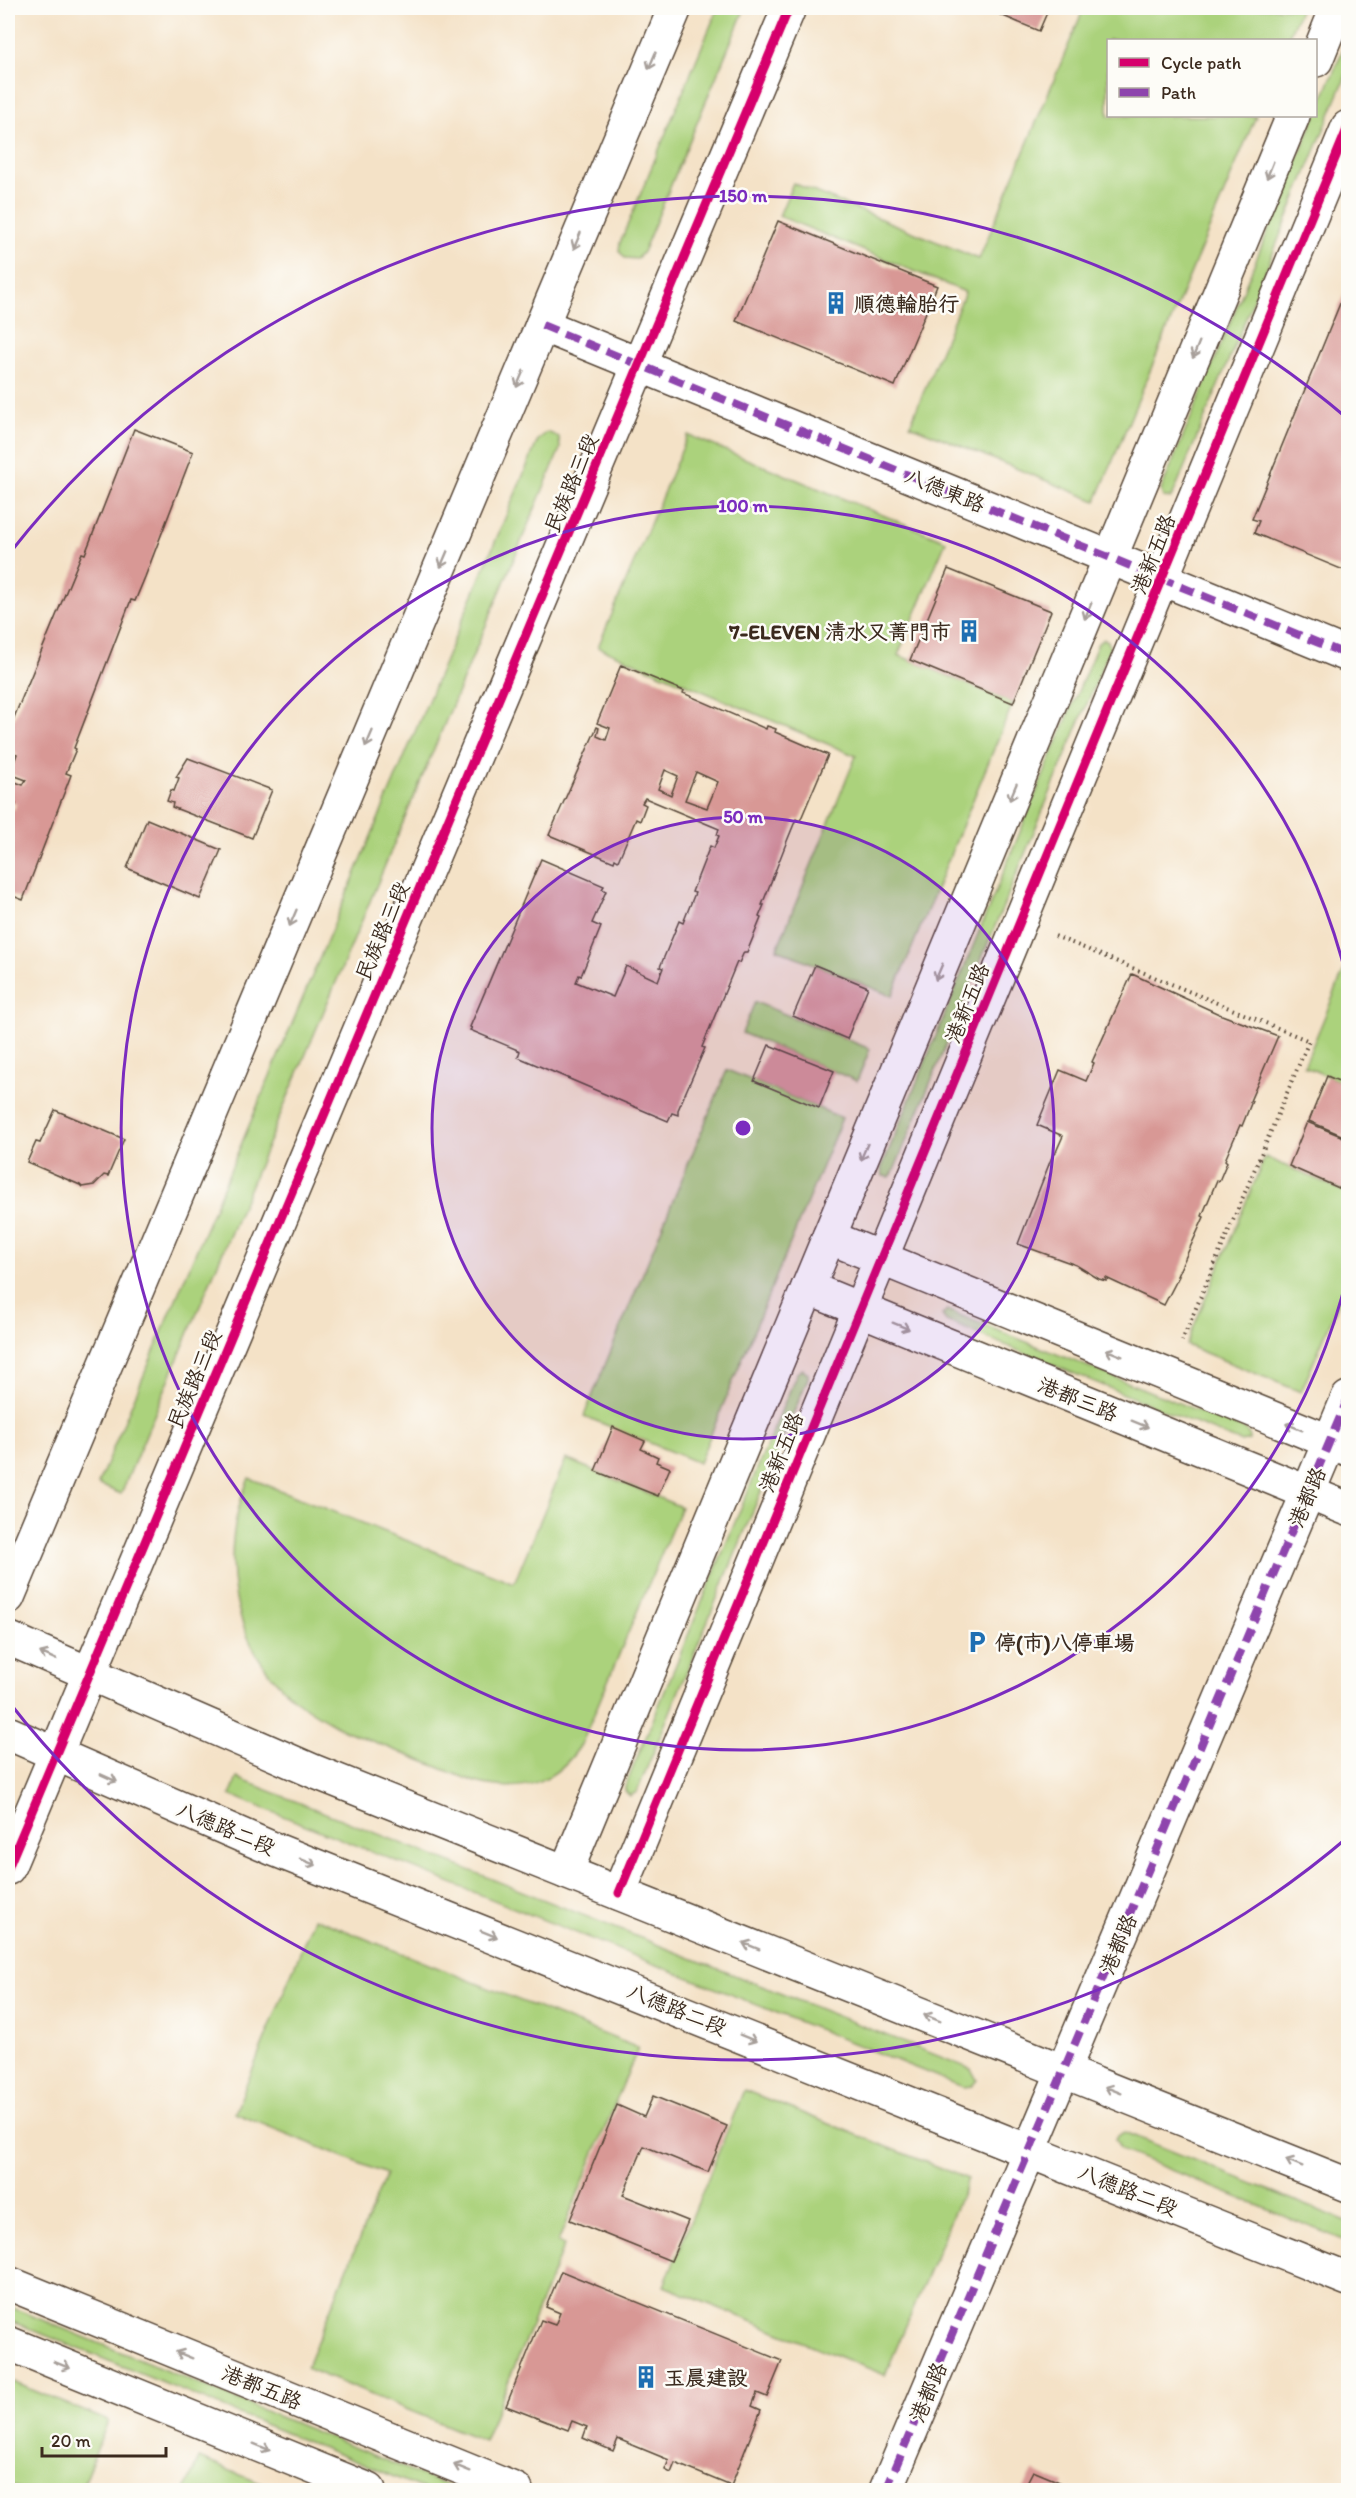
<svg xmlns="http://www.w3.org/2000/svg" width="1356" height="2498" font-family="Itim,'LXGW WenKai TC',sans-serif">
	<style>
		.green { fill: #abd27c; stroke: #737e4d; stroke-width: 1.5 }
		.building { fill: #d89895; fill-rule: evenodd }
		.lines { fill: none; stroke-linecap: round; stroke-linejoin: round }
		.minor-casing { stroke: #574637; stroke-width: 36 }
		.path { stroke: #574637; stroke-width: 4; stroke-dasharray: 1.5 4.5; stroke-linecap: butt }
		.minor { stroke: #fff; stroke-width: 33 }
		.quiet { stroke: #8e44ad; stroke-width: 8; stroke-dasharray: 15 8; stroke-linecap: butt }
		.cycleway-casing { stroke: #fdfcf7; stroke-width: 13 }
		.cycleway { stroke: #d6006c; stroke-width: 9 }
		.oneway { stroke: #a79f9a }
		.ring { fill: none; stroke: #7b2cbf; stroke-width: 3 }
		.labels { text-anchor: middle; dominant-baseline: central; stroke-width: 5; stroke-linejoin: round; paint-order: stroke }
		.poi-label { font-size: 21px; font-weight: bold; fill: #3b2a1e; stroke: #fdfcf7; text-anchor: start }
		.street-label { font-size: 21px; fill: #3b2a1e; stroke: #fdfcf7 }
		.centre { fill: #7b2cbf; stroke: #fdfcf7; stroke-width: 3 }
		.ring-label { font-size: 18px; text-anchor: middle; font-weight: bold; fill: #7b2cbf; stroke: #fdfcf7; stroke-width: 5; stroke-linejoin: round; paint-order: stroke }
	</style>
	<rect width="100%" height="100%" fill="#fdfcf7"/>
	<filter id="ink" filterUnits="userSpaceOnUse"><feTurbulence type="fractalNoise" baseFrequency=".0167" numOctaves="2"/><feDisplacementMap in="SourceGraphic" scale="12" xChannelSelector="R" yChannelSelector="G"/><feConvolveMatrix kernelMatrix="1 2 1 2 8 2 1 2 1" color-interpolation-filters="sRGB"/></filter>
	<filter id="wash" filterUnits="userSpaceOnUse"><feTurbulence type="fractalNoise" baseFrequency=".008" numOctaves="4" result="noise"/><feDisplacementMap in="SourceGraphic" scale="24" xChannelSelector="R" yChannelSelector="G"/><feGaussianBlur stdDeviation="1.35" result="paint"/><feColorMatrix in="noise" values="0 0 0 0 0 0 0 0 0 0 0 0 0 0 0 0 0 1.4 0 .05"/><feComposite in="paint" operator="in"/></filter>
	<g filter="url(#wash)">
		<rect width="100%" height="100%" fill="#f4e2c7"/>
		<g class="green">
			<polygon points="718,8 745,8 643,252 637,259 625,258 619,251 620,243"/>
			<polygon points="1084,8 1301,8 1287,40 1108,40 1108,116 1256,116 1096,501 910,425 965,292 779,216 793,183 979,259"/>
			<polygon points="1348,37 1348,71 1173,495 1171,498 1163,497 1161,490"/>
			<polygon points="547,432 559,437 560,449 121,1494 98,1484 538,440"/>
			<polygon points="688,435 946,541 898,655 1013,703 892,996 777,949 856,756 598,647"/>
			<polygon points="1104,639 1108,641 1110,648 893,1173 890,1177 883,1176 881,1169 1098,643"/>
			<polygon points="1348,961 1348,1085 1304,1066"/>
			<polygon points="755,1002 870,1049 857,1081 742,1033"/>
			<polygon points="727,1070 842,1118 699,1463 584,1416"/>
			<polygon points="1265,1157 1348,1193 1348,1280 1301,1392 1186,1345"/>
			<polygon points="947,1310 1246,1430 1250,1437 1249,1440 1241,1442 946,1321 942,1315"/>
			<polygon points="803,1369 808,1374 808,1378 637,1792 630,1796 625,1791 625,1787 797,1373"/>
			<path d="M566,1459L681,1507L582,1743C556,1784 521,1794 475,1782L342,1729C325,1719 308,1710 292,1697C230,1643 217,1551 249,1478L514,1583Z"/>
			<polygon points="237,1778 971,2069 977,2080 972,2086 963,2087 230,1795"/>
			<polygon points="314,1918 638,2048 558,2242 564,2245 484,2441 306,2368 386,2174 235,2113"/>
			<polygon points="744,2090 968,2179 885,2375 664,2286"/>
			<polygon points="1124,2132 1348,2222 1348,2242 1121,2150 1115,2140 1117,2136"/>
			<polygon points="8,2306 458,2490 426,2490 8,2320"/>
			<polygon points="8,2380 108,2421 81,2490 23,2490 8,2484"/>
			<polygon points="199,2458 277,2490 185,2490"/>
		</g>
		<g id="blocks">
			<g class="building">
				<polygon points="984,8 1049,8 1039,31"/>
				<polygon points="778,221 937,286 895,386 736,321"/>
				<polygon points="1348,284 1348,572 1254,533 1259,521 1252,519"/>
				<polygon points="134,429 193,452 145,577 135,601 131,600 74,748 76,749 66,773 71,775 23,900 8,894 8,807 14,810 16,804 8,801 8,779 23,785 26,780 10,774 17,754 8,751 8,732 82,553 85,554"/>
				<polygon points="948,569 1051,611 1013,703 910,660"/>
				<path d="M621,665L684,691L683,693L766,729L767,726L776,729L775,732L828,755L800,821L796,819L785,846L762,905H764L759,917L761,918L747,952H744L739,963L737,962L702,1047L705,1048L678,1110V1115L672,1113L668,1121L518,1057L520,1051L470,1030L472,1028L470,1027L541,859L604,886L602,889L606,891L592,923L601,927L581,976L579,975L576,982L613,997L626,966L658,981L663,968L660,967L679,921L683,923L695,893L692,892L710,846L714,848L719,836L717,835L719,829L645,798L642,803L646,805L640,821L636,819L618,861L615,859L614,862L549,835L597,727L599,728L597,736L606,740L610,728L597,723ZM665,770L678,776L671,795L658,789ZM696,772L718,782L707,808L685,800Z"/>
				<polygon points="188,758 272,790 252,838 172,807 173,803 167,801 171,790 174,791 179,778 176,777"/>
				<polygon points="147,819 221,850 200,899 127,868"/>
				<polygon points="815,965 868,987 847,1039 793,1016"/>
				<polygon points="1132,974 1219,1014 1278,1036 1250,1101 1252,1101 1242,1126 1240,1125 1225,1160 1227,1162 1219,1181 1217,1180 1202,1216 1204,1217 1177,1276 1179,1276 1164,1305 1106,1278 1106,1281 1099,1279 1076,1265 1018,1244 1053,1154 1055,1154 1063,1136 1037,1125 1060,1070 1086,1081 1094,1063 1092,1062"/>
				<polygon points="769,1045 834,1071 819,1108 754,1081"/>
				<polygon points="1327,1076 1348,1085 1348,1138 1309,1121"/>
				<polygon points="55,1110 124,1139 108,1176 104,1175 94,1185 82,1187 80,1185 27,1162 36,1142 40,1143"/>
				<polygon points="1307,1122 1348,1139 1348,1192 1289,1166"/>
				<polygon points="613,1427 645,1441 641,1449 658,1457 656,1462 670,1468 658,1496 595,1471"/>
				<polygon points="653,2096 727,2126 708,2172 644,2146 623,2195 688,2221 671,2261 570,2220 617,2105 644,2117"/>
				<polygon points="561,2271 782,2361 767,2397 757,2393 752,2406 761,2410 731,2486 675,2463 671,2473 665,2470 669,2460 618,2439 613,2451 583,2438 587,2427 572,2421 568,2430 506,2406 541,2320 555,2325 560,2313 546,2307"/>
				<polygon points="1033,2471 1064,2484 1061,2490 1023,2490"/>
			</g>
		</g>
	</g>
	<g filter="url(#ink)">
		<use href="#blocks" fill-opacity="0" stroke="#574637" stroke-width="1.5"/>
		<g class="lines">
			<g class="minor-casing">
				<g id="minor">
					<polyline points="1316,60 1337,8"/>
					<polyline points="542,325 1348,655"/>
					<polyline points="829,1237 1348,1449"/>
					<polyline points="808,1288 1348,1509"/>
					<polyline points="8,1597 675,8"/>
					<polyline points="8,1638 313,1771 1348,2185"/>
					<polyline points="8,1733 271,1848 1348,2279"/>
					<polyline points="8,1868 789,8"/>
					<polyline points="566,1872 1293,116"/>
					<polyline points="619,1893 1348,127"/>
					<polyline points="8,2283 516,2490"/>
					<polyline points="8,2343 369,2490"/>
					<polyline points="886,2490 1348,1398"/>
				</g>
			</g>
			<polyline class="path" points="1055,936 1309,1041 1182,1341"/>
			<use href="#minor" class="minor"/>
			<g class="quiet">
				<polyline points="542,325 1348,655"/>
				<polyline points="886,2490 1348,1398"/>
			</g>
			<g class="cycleway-casing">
				<g id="cycleway">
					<polyline points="8,1868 789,8"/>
					<polyline points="619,1893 1348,127"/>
				</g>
			</g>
			<use href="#cycleway" class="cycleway"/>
		</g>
		<defs><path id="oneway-shaft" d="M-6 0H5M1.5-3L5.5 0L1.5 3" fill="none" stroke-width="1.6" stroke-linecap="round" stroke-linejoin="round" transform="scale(1.5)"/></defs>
		<g class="oneway">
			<use href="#oneway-shaft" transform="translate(652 61) rotate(113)"/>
			<use href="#oneway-shaft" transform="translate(1270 170) rotate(112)"/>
			<use href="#oneway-shaft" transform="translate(577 241) rotate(113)"/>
			<use href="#oneway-shaft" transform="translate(1196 350) rotate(112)"/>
			<use href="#oneway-shaft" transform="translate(520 379) rotate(113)"/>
			<use href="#oneway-shaft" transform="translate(444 559) rotate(113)"/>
			<use href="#oneway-shaft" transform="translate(1088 611) rotate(113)"/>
			<use href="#oneway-shaft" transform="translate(369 739) rotate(113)"/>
			<use href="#oneway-shaft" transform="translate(1013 792) rotate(113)"/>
			<use href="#oneway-shaft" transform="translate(293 918) rotate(113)"/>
			<use href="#oneway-shaft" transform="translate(939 972) rotate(113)"/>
			<use href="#oneway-shaft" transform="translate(864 1152) rotate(113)"/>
			<use href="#oneway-shaft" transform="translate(901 1326) rotate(22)"/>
			<use href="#oneway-shaft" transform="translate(1114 1353) rotate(-158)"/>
			<use href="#oneway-shaft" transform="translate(1140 1424) rotate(22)"/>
			<use href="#oneway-shaft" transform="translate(1294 1427) rotate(-158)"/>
			<use href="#oneway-shaft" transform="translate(48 1656) rotate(-156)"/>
			<use href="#oneway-shaft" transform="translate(109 1778) rotate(24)"/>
			<use href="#oneway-shaft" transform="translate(308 1862) rotate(22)"/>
			<use href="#oneway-shaft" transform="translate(489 1934) rotate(22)"/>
			<use href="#oneway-shaft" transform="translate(751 1946) rotate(-158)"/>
			<use href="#oneway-shaft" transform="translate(932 2018) rotate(-158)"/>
			<use href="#oneway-shaft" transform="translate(748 2038) rotate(22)"/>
			<use href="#oneway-shaft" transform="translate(1113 2090) rotate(-158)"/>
			<use href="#oneway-shaft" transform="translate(1294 2163) rotate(-158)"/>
			<use href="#oneway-shaft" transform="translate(184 2355) rotate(-158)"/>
			<use href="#oneway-shaft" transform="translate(62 2365) rotate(22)"/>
			<use href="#oneway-shaft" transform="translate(262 2447) rotate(22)"/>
			<use href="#oneway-shaft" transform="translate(462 2468) rotate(-158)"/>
		</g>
	</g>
	<circle cx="743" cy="1128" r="311" fill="#7b2cbf" fill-opacity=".12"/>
	<g class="ring">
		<circle cx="743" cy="1128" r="311"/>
		<path d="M1348 1273A622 622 0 1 1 1348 983"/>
		<path d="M1348 1837A932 932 0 0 1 9 1702M9 554A932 932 0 0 1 1348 419"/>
	</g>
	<defs>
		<g id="building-bare" transform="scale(1.8)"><path d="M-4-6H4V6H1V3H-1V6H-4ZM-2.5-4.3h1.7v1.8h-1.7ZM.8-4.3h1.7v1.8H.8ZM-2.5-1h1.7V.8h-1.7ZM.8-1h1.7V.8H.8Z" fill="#1f6fb2" stroke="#fdfcf7" stroke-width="2.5" paint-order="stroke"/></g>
		<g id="parking-bare" transform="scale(1.8)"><path d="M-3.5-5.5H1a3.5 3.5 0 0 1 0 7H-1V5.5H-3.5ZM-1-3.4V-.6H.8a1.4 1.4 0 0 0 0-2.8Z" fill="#1f6fb2" stroke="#fdfcf7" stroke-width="2.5" paint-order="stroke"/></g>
	</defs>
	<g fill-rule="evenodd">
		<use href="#building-bare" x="836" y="303"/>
		<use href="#building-bare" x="969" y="631"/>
		<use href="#parking-bare" x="977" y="1642"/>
		<use href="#building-bare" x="646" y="2377"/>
	</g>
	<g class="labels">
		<g class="poi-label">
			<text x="854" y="303">順德輪胎行</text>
			<text x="951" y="631" text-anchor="end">7-ELEVEN 清水又菁門市</text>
			<text x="995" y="1642">停(市)八停車場</text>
			<text x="664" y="2377">玉晨建設</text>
		</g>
		<g class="street-label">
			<text transform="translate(571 483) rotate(-67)">民族路三段</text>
			<text transform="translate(945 490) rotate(22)">八德東路</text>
			<text transform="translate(1153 554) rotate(-68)">港新五路</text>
			<text transform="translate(382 931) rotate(-67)">民族路三段</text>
			<text transform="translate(967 1003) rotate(-68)">港新五路</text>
			<text transform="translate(194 1379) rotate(-67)">民族路三段</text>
			<text transform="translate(1078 1399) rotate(22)">港都三路</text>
			<text transform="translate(781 1452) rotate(-68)">港新五路</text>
			<text transform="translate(1307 1497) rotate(-67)">港都路</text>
			<text transform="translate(226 1828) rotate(23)">八德路二段</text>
			<text transform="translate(1118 1944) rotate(-67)">港都路</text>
			<text transform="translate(677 2009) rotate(22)">八德路二段</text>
			<text transform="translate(1128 2190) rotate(22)">八德路二段</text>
			<text transform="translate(262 2387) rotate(22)">港都五路</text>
			<text transform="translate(928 2392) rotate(-67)">港都路</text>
		</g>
	</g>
	<circle cx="743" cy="1128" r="9" class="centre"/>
	<g class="ring-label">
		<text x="743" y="202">150 m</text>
		<text x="743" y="512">100 m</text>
		<text x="743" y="823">50 m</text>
	</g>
	<rect width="1356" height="2498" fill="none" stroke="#fdfcf7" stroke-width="30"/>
	<rect x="1107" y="39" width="210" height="78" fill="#fdfcf7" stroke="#afa8a0" stroke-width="1.5"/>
	<rect x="1119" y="58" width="30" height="9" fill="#d6006c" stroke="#afa8a0" stroke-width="1.5"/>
	<text x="1161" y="69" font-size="18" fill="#3b2a1e">Cycle path</text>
	<rect x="1119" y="88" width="30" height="9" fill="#8e44ad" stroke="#afa8a0" stroke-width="1.5"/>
	<text x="1161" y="99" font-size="18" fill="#3b2a1e">Path</text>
	<path d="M42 2447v9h124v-9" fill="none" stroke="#3b2a1e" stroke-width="3"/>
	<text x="51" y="2447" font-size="18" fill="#3b2a1e" stroke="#fdfcf7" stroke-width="4.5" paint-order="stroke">20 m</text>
</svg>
